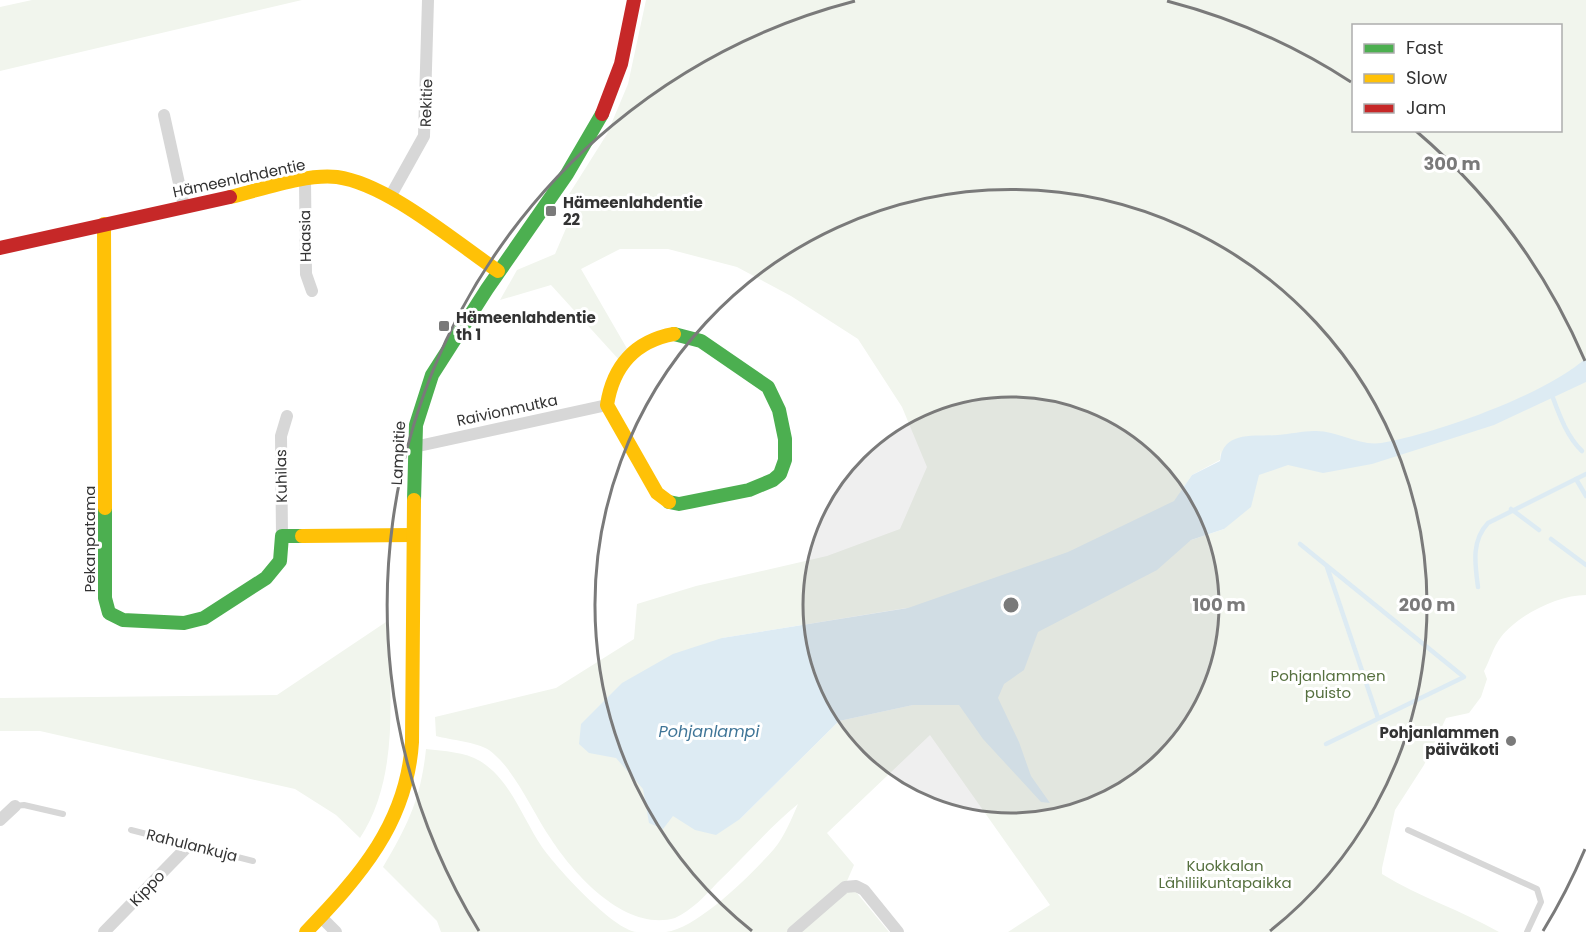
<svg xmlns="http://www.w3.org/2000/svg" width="1586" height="932" font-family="Poppins,sans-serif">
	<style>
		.green { fill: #f1f5ed; fill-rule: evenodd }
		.water { fill: #ddebf3 }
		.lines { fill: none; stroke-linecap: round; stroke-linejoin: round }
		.stream { stroke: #ddebf3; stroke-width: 4.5 }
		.lane { stroke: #d7d7d7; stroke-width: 6 }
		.street { stroke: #d7d7d7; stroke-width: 12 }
		.fast { stroke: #4caf50; stroke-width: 14 }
		.slow { stroke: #ffc107; stroke-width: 14 }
		.jam { stroke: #c62828; stroke-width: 14 }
		.ring { fill: none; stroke: #7a7a7a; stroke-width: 3 }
		.poi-dot { fill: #7a7a7a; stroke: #fff; stroke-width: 2 }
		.labels { text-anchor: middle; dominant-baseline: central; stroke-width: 6; stroke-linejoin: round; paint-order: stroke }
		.street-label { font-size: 15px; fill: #333; stroke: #fff }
		.poi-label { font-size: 15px; font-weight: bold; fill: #333; stroke: #fff; text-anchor: start }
		.park-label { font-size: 15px; fill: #56703f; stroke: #fff }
		.water-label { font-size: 16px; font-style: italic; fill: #3f7597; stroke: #fff }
		.centre { fill: #7a7a7a; stroke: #fff; stroke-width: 3 }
		.ring-label { font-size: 18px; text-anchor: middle; font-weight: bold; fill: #7a7a7a; stroke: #fff; stroke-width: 6; stroke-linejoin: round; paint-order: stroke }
	</style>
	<rect width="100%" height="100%" fill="#fff"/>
	<g class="green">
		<polygon points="32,0 302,0 0,71 0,7"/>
		<path d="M646,0H1586V595C1558,595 1518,615 1501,637C1493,647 1490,660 1484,671L1487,679L1481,697L1469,713L1446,718L1424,765L1395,810L1382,868V874C1419,897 1461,910 1499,932H1008L1050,905L930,735L827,833L854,865L847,881L889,932H666C698,928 752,874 774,849C784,837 792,818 798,804C770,827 744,857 717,883C705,896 692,910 675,918C626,932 575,876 551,839C533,813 515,769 489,750C476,742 451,740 436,736L435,717L556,688L634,639L637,604L696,586L827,556L900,529L927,467L902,407L858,339L791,296L737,267L668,249H620L581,269L629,352L621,362L551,285L500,300L517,270L555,254L567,226L566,199L607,134L628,84ZM1354,26H1560V130H1354ZM1221,450L1224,529L1165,549L1176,499L1192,475L1220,460ZM906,608L943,653L948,705H913L839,721L740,819L722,638Z"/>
		<path d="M389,620C389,692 401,775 360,838L336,815L295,789L40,731H0V698L277,695Z"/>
		<path d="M426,749C444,751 465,752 480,761C510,779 523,819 542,847C556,867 613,930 637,932H441L437,921L383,867C408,825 421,798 426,749Z"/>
	</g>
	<path class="water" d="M1586,358V382L1494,425L1372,464L1323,473L1288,465L1259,475L1251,507L1224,529L1191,540L1157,570L1038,632L1024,670L1004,684L998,698L1019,742L1031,776L1050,803L1041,802L983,739L959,705H913L839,721L740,819L716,835L695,830L673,816L663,829L649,823L643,789L616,758L589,753L579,744L581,724L622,683L673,654L722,638L908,608L1068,552L1174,501L1192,475L1220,461C1223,430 1255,437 1278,435C1290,434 1303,431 1314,431C1337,430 1358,446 1381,443C1435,434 1547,394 1586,358Z"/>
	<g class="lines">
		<g class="stream">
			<path d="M1553,398C1560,417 1568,438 1582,451"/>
			<polyline points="1576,479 1586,496"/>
			<polyline points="1511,509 1539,530"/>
			<polyline points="1551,539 1586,565"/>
			<polyline points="1300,544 1464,677 1326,744"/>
			<polyline points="1327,567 1378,718"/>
			<path d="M1478,587C1475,564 1471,541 1488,523L1586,474"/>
		</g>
		<g class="lane">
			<polyline points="15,806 24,805 63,814"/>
			<polyline points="131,830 253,861"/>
			<polyline points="1408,830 1537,889 1541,902 1527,932"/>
		</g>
		<g class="street">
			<polyline points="164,115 184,206"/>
			<polyline points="305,180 306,274 312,291"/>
			<polyline points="390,197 424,136 428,0"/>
			<polyline points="414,447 607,405"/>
			<polyline points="282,536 281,436 287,416"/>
			<polyline points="0,820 15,806"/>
			<polyline points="321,917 336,932"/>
			<polyline points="104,932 189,845"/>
			<polyline points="793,932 845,887 856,886 864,890 898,932"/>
		</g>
		<g class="fast">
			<polyline points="414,500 416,425 432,375 487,289 567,174 602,114"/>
			<polyline points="669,502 679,504 749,490 773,480 780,474 785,460 785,439 779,410 768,387 701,341 674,334"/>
			<polyline points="105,508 105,598 109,613 123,620 184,623 204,618 266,578 280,561 282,536 302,536"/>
		</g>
		<g class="slow">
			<path d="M230,197C260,190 307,173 337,177C388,184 455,242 498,271"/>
			<polyline points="104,224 105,508"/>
			<path d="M669,502L657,493L607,405C613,366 635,341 674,334"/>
			<polyline points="302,536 413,535"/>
			<path d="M306,932C360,876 407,823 412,742L414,500"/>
		</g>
		<g class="jam">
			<polyline points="602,114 621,64 634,0"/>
			<polyline points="0,248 230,197"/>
		</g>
	</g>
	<circle cx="1011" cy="605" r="208" fill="#7a7a7a" fill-opacity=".12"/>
	<g class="ring">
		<circle cx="1011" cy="605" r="208"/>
		<path d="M752 931A416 416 0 1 1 1270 931"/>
		<path d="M1585 849A624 624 0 0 1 1543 931M479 931A624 624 0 0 1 855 1M1167 1A624 624 0 0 1 1351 82M1416 131A624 624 0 0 1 1585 361"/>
	</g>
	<g class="poi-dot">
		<rect x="545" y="205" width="12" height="12" rx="3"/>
		<rect x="438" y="320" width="12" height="12" rx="3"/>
		<circle cx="1511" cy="741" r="6"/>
	</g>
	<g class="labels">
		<g class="street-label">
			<text transform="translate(426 103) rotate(-88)">Rekitie</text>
			<text transform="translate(239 178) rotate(-12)">Hämeenlahdentie</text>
			<text transform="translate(305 236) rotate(-91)">Haasia</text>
			<text transform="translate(507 410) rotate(-12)">Raivionmutka</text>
			<text transform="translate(398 453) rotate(-87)">Lampitie</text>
			<text transform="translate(281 476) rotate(-91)">Kuhilas</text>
			<text transform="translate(89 539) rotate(-90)">Pekanpatama</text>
			<text transform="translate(192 845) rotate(14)">Rahulankuja</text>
			<text transform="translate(147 888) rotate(-46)">Kippo</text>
		</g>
		<g class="poi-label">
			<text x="563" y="202">Hämeenlahdentie<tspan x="563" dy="17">22</tspan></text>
			<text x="456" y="317">Hämeenlahdentie<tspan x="456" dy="17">th 1</tspan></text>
			<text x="1499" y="732" text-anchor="end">Pohjanlammen<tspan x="1499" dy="17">päiväkoti</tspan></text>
		</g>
		<g class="park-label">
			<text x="1328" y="675">Pohjanlammen<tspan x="1328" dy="17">puisto</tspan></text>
			<text x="1225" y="865">Kuokkalan<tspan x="1225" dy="17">Lähiliikuntapaikka</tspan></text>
		</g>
		<g class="water-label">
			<text x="709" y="731">Pohjanlampi</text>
		</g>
	</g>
	<circle cx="1011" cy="605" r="9" class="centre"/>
	<g class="ring-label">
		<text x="1452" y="170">300 m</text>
		<text x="1219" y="611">100 m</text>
		<text x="1427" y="611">200 m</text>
	</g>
	<rect x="1352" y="24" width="210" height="108" fill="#ffffff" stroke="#adadad" stroke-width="1.5"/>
	<rect x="1364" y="44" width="30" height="9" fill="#4caf50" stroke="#adadad" stroke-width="1.5"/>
	<text x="1406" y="54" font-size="18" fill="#333333">Fast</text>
	<rect x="1364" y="74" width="30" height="9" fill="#ffc107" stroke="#adadad" stroke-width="1.5"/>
	<text x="1406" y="84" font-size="18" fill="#333333">Slow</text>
	<rect x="1364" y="104" width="30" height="9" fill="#c62828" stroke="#adadad" stroke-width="1.5"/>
	<text x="1406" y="114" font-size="18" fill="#333333">Jam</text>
</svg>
